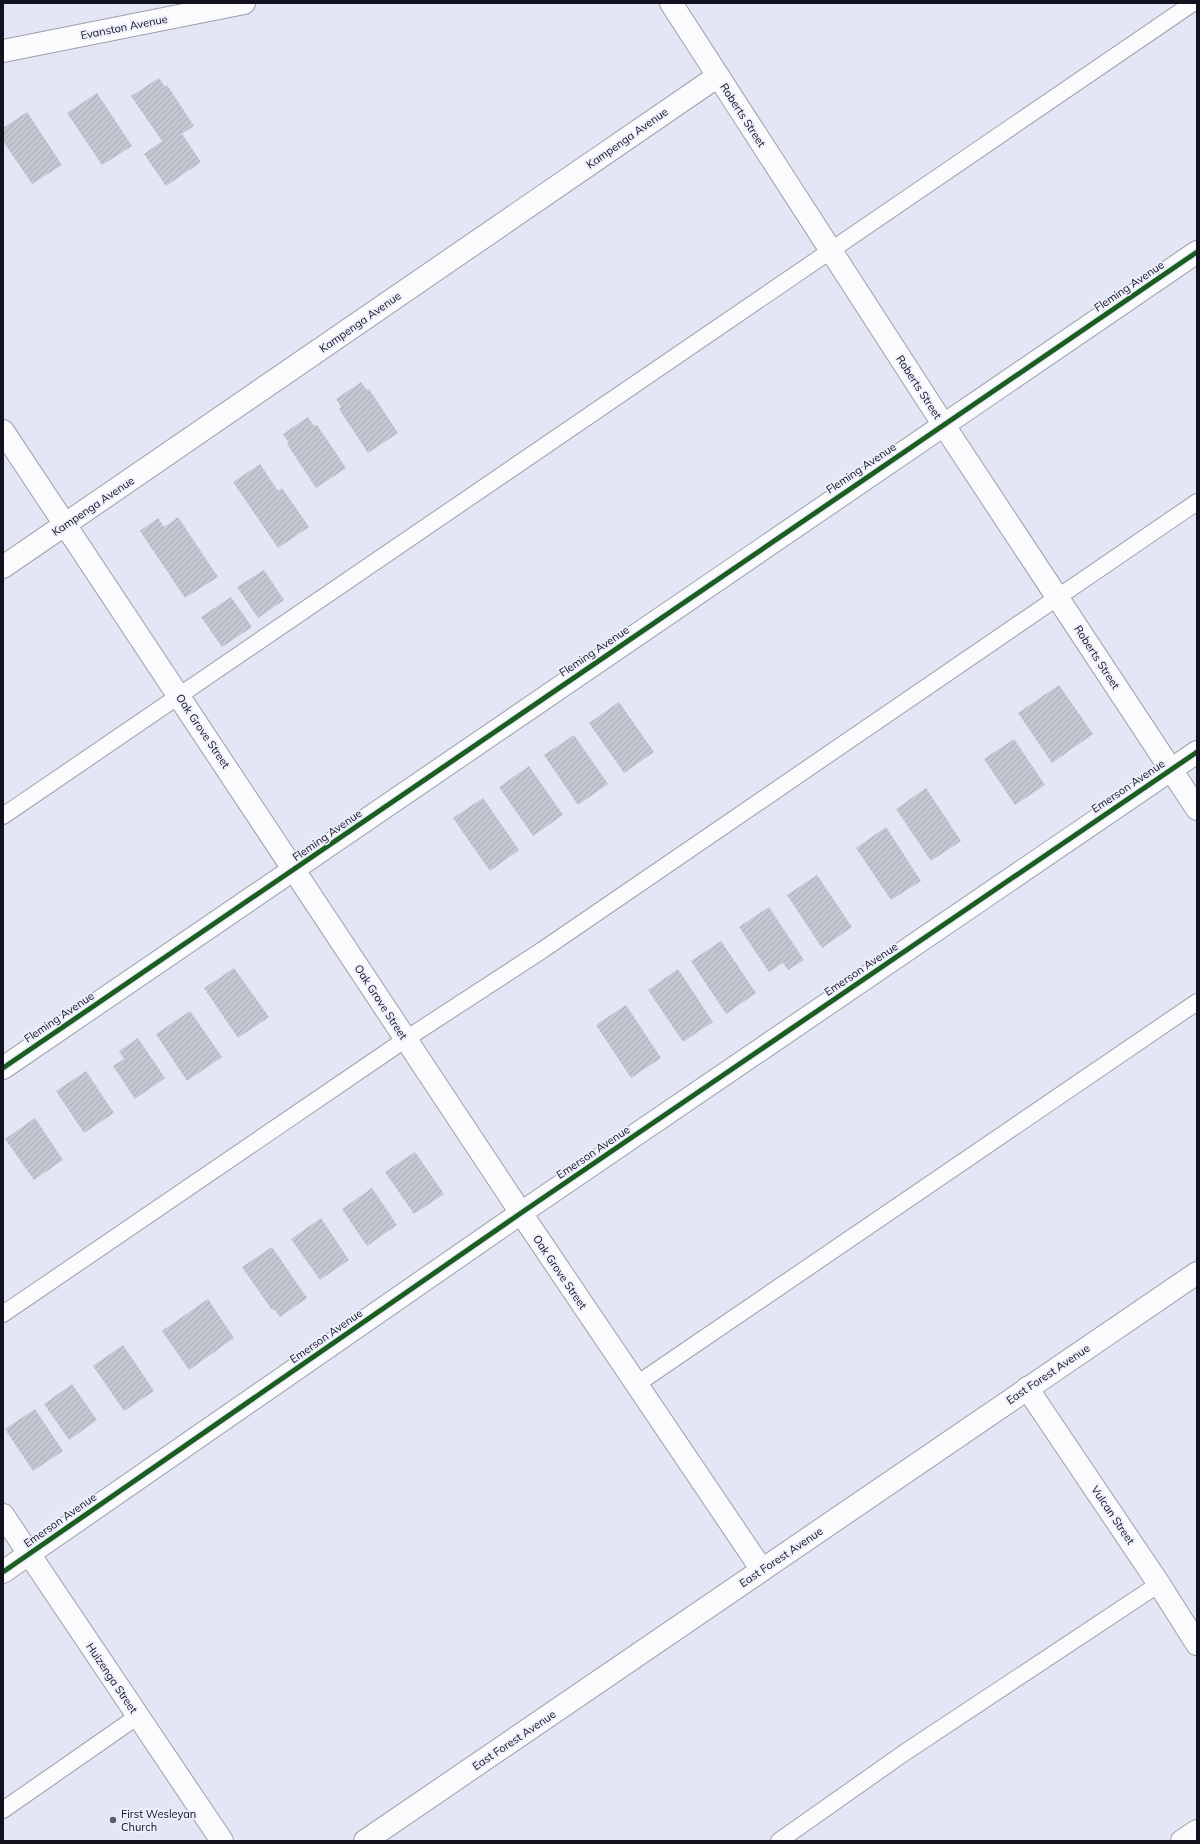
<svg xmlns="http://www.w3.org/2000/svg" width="1200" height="1844" font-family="Mulish,sans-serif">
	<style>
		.building { fill: url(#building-hatch) }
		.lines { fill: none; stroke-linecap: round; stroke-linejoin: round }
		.service-casing { stroke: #9ea0ab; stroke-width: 18 }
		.minor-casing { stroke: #9ea0ab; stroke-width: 24 }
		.service { stroke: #fbfbfd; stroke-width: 16 }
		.minor { stroke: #fbfbfd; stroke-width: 22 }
		.cycleway-casing { stroke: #edeffc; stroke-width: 8 }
		.cycleway { stroke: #1b5e20; stroke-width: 5 }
		.poi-dot { fill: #5a5c68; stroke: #edeffc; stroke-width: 1.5 }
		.labels { text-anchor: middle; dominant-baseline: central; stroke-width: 3.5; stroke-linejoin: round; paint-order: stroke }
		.street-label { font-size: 11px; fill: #11121d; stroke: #edeffc }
		.poi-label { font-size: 11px; fill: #11121d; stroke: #edeffc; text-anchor: start }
	</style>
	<defs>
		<pattern id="building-hatch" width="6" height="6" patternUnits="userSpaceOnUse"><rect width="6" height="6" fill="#c4c6d1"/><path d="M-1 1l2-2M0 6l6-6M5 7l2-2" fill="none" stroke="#a7a9b3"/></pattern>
	</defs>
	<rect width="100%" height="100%" fill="#e3e6f4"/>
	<g class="building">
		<polygon points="159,78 165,87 167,85 194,126 182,134 201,162 166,186 144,154 162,141 131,96"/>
		<polygon points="97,93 132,146 102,165 67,113"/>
		<polygon points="27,112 62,165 32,184 3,141 3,128"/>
		<polygon points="361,382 367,390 369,389 398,433 368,453 339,409 341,407 336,399"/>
		<polygon points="308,417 314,426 317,425 346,468 316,488 287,444 289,443 283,434"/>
		<polygon points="260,464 278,491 282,488 309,527 278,548 233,482"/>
		<polygon points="178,517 218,577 185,598 140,531 158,518 164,527"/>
		<polygon points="264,570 284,600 258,618 237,587"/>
		<polygon points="231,597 252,627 222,647 201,617"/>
		<polygon points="1059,685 1093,734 1052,763 1018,713"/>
		<polygon points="619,702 654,752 624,773 589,723"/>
		<polygon points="574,735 608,784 578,805 544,755"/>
		<polygon points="1014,739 1045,785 1015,805 984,759"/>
		<polygon points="529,766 563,815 533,836 499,787"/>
		<polygon points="926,788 961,841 931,861 896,809"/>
		<polygon points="483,798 519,850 490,871 453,818"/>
		<polygon points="886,827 921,881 891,900 856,848"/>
		<polygon points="817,875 852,927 822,948 787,895"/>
		<polygon points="769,907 804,960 788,970 783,963 769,972 739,927"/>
		<polygon points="721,941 756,993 726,1014 691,961"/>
		<polygon points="234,968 269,1017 238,1038 204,988"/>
		<polygon points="678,969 713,1022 683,1042 648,990"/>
		<polygon points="626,1005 661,1058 631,1078 596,1025"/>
		<polygon points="190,1011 222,1057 187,1081 156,1034"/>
		<polygon points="138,1038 165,1078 135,1099 113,1066 124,1059 119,1051"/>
		<polygon points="86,1071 114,1113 84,1133 56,1091"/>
		<polygon points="35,1118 63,1160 34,1180 5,1139"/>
		<polygon points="415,1152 444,1194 414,1214 385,1172"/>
		<polygon points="372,1188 397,1225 367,1246 342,1209"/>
		<polygon points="321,1218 349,1260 320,1280 291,1239"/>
		<polygon points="272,1247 307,1298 280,1317 274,1309 272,1310 242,1267"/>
		<polygon points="208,1299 234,1338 189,1370 162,1331"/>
		<polygon points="123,1345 154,1391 124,1411 93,1366"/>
		<polygon points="72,1384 97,1420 69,1440 44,1404"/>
		<polygon points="35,1409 63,1451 33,1471 5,1429"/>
	</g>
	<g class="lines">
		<g class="service-casing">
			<g id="service">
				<polyline points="3,816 1193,3"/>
				<polyline points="3,1314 406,1039 541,951 1197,502"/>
				<polyline points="637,1384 1197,1002"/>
				<polyline points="3,1810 138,1716"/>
				<polyline points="779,1841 904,1753 1159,1584"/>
			</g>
		</g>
		<g class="minor-casing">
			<g id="minor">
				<polyline points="671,3 943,424 1197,809"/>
				<polyline points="3,51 244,3"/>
				<polyline points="3,431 521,1213 762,1570"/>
				<polyline points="3,567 718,76"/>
				<polyline points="3,1068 1197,252"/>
				<polyline points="1027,1388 1159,1584 1197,1644"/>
				<polyline points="3,1515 222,1841"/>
				<polyline points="3,1572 521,1213 1197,752"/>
				<polyline points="365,1841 1197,1273"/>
				<polyline points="1182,1841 1197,1831"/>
			</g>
		</g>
		<use href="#service" class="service"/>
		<use href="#minor" class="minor"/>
		<g class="cycleway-casing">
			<g id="cycleway">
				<polyline points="3,1068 1197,252"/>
				<polyline points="3,1572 521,1213 1197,752"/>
			</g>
		</g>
		<use href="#cycleway" class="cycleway"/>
	</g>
	<circle class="poi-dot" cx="113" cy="1820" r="4"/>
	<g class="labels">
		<g class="street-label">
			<text transform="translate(124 27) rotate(-11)">Evanston Avenue</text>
			<text transform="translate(743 115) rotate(57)">Roberts Street</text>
			<text transform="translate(627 138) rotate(-35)">Kampenga Avenue</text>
			<text transform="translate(1129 286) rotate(-34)">Fleming Avenue</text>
			<text transform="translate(360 322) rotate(-35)">Kampenga Avenue</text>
			<text transform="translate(919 387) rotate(57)">Roberts Street</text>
			<text transform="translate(861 468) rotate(-34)">Fleming Avenue</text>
			<text transform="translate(93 506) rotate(-34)">Kampenga Avenue</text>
			<text transform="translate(594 651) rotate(-34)">Fleming Avenue</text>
			<text transform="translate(1097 657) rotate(57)">Roberts Street</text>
			<text transform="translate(203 731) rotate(56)">Oak Grove Street</text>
			<text transform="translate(1128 786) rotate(-34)">Emerson Avenue</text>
			<text transform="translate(327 835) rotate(-35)">Fleming Avenue</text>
			<text transform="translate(861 969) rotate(-34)">Emerson Avenue</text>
			<text transform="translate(381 1002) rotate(57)">Oak Grove Street</text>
			<text transform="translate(59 1017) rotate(-34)">Fleming Avenue</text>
			<text transform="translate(593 1152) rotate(-34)">Emerson Avenue</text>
			<text transform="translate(560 1272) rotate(56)">Oak Grove Street</text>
			<text transform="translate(326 1336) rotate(-35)">Emerson Avenue</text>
			<text transform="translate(1048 1374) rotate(-34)">East Forest Avenue</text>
			<text transform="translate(1113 1515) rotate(56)">Vulcan Street</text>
			<text transform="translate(60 1520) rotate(-35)">Emerson Avenue</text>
			<text transform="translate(781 1557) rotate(-34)">East Forest Avenue</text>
			<text transform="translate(112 1678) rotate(56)">Huizenga Street</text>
			<text transform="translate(514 1740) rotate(-34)">East Forest Avenue</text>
		</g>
		<g class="poi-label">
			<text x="121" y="1814">First Wesleyan<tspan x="121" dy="13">Church</tspan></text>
		</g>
	</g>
	<rect width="1200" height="1844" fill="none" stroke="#11121d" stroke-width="8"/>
</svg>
